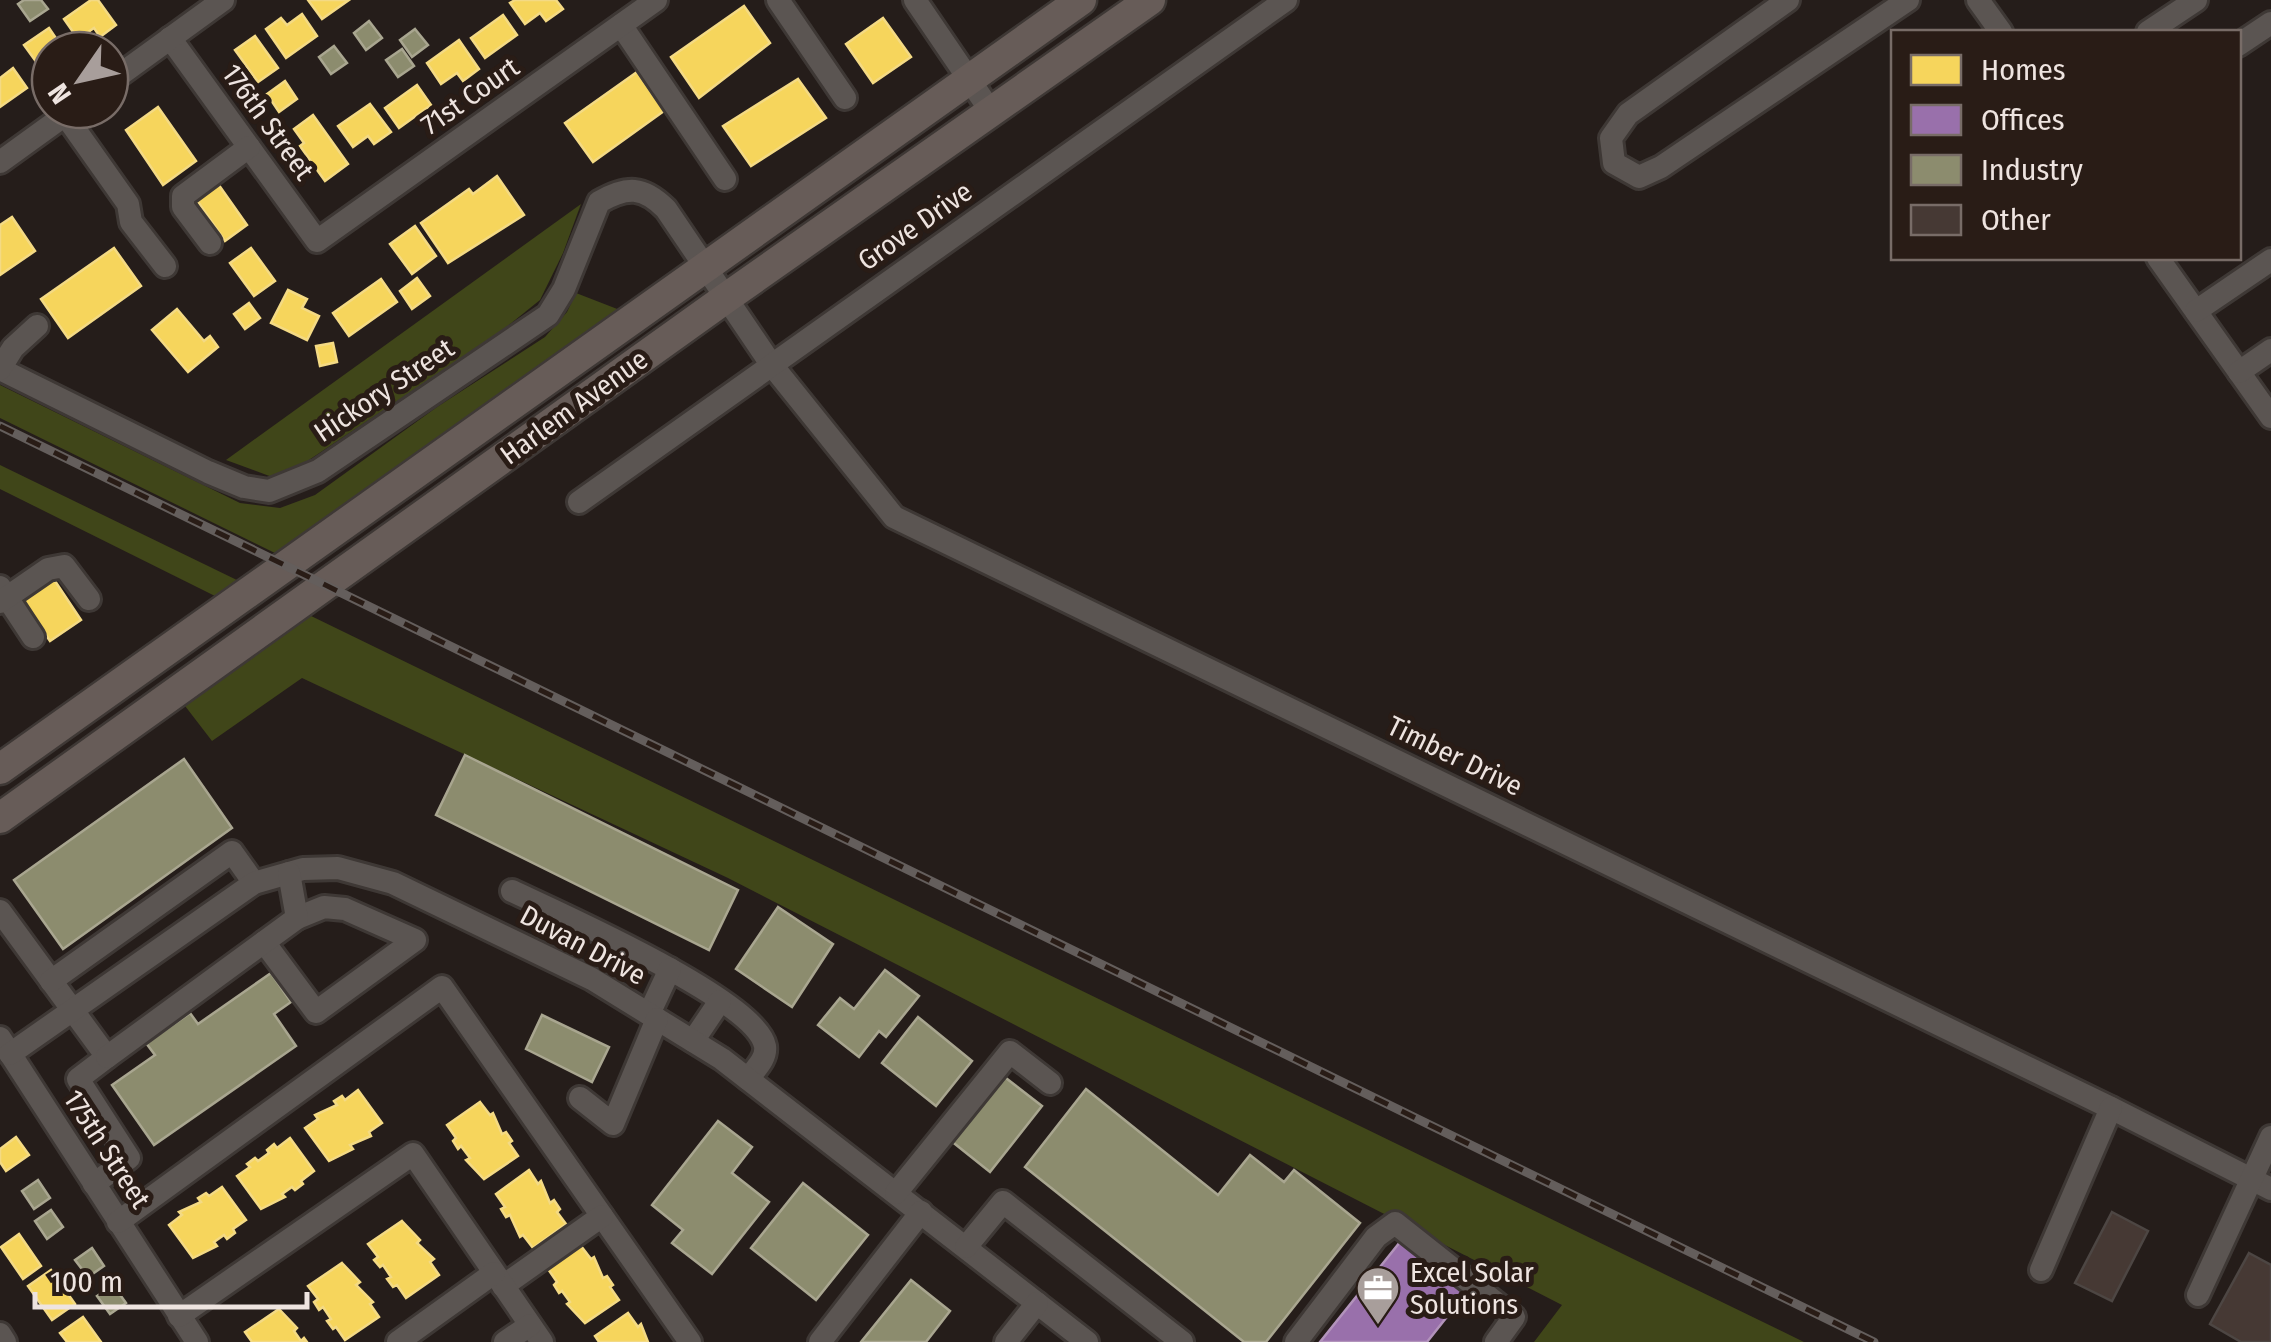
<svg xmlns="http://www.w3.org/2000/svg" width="2271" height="1342" font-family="'Fira Sans Condensed',sans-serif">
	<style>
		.green { fill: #404619 }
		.homes { fill: #f6d55c; stroke: #f4da84; stroke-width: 2.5 }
		.offices { fill: #9970ab; stroke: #b293bb; stroke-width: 2.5 }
		.industry { fill: #8c8c6e; stroke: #a9a690; stroke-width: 2.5 }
		.building { fill: #463934; stroke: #4d4643; stroke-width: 2.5 }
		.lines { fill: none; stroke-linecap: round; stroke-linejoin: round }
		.minor-casing { stroke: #3e3835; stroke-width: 28 }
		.major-casing { stroke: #3e3835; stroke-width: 35 }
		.minor { stroke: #5b5552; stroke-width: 22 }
		.major { stroke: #675c58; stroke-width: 30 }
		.rail-casing { stroke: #645e5c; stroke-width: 9 }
		.rail { stroke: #291c16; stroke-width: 5; stroke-dasharray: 15; stroke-linecap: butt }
		.labels { text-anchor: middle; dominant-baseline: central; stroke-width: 10; stroke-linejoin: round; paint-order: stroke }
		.street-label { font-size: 28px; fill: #eee4e0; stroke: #291c16 }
		.poi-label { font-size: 28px; fill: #eee4e0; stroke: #291c16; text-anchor: start }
	</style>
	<rect width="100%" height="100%" fill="#251d1a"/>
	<g class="green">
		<polygon points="581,204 563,253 540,300 499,333 297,468 272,477 226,460"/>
		<polygon points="576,293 625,312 281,556 0,418 0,385 240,503 280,508 315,495 437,407 545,337 567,312"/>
		<polygon points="0,465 241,582 221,599 0,489"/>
		<polygon points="307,614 1804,1342 1534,1342 1562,1305 728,878 302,678 212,741 182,702"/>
	</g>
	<g class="homes">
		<polygon points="91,0 98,0 116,25 100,37 94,28 78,39 64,19"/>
		<polygon points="308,0 349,0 322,19"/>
		<polygon points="515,0 556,0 563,9 546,21 540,13 525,24 510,3"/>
		<polygon points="744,6 770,43 699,98 671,57"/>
		<polygon points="302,14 317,36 286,58 266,29 281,18 287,25"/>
		<polygon points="503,15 517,35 485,58 471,38"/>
		<polygon points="883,18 911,57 873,83 846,44"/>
		<polygon points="49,28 64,50 50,50 50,70 45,74 24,45"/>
		<polygon points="255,36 278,68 258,82 235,50"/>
		<polygon points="459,40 479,69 463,81 457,73 441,84 427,63"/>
		<polygon points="13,68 27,88 0,107 0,78"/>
		<polygon points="637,72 664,111 593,162 565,123"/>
		<polygon points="798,79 826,118 751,166 723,126"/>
		<polygon points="285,81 297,99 279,112 267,94"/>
		<polygon points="417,85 431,105 399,128 385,108"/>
		<polygon points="370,104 391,132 374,144 368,136 353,147 338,126"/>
		<polygon points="158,107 196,161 163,185 126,130"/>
		<polygon points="313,115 348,164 325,181 300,146 304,143 294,129"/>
		<polygon points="497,176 524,215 448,263 421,223 469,189 473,194"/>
		<polygon points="216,181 247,225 225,241 194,196"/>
		<polygon points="12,217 35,251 0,275 0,225"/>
		<polygon points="415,226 436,256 412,274 390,244"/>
		<polygon points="114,248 141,286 68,338 41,299"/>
		<polygon points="251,248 275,281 254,296 230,263"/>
		<polygon points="417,278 430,296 412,309 400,291"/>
		<polygon points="381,279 397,302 349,336 333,313"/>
		<polygon points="288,290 307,299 302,308 319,316 307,340 271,323"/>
		<polygon points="249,303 260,318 245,329 234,314"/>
		<polygon points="177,309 204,341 210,336 218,347 188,372 152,330"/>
		<polygon points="333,343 337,362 320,366 316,346"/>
		<polygon points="53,578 81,620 50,641 22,600"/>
		<polygon points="358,1090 382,1123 369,1132 371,1136 350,1145 353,1149 329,1161 305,1128 318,1119 315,1115 337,1105 334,1101 342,1096 345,1100"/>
		<polygon points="480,1102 490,1115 493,1113 502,1134 506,1132 512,1141 509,1143 518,1156 484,1179 466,1160 470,1158 461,1146 458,1149 453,1141 456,1138 447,1125"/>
		<polygon points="16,1137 29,1155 6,1171 0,1162 0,1149"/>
		<polygon points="290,1138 314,1171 301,1181 303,1184 295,1190 292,1187 282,1194 285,1197 261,1209 237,1176 250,1167 247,1164 255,1158 258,1161 269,1153 267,1150 274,1144 277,1148"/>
		<polygon points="529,1170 538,1184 541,1181 550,1203 554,1200 560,1209 557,1212 566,1224 533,1248 523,1235 520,1237 510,1215 506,1217 501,1209 505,1207 496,1194"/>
		<polygon points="222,1187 246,1220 233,1229 235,1233 227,1239 224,1235 214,1242 217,1246 193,1258 169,1225 182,1215 179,1212 201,1202 198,1198 206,1193 209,1196"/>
		<polygon points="402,1221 420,1240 417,1243 434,1259 430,1262 439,1275 406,1298 397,1285 393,1287 387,1279 391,1277 383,1265 380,1267 374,1260 378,1257 368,1244"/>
		<polygon points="19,1234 41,1266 23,1279 1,1247"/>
		<polygon points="581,1246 591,1259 594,1257 603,1278 607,1276 613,1285 610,1287 619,1300 585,1323 567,1304 570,1302 562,1291 559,1293 554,1285 557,1282 548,1269"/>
		<polygon points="342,1263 360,1282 356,1285 373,1302 370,1304 379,1317 345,1340 336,1327 333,1329 327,1321 331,1319 323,1307 319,1310 314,1302 318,1299 308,1286"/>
		<polygon points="51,1270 75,1304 52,1320 28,1286"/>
		<polygon points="279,1309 297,1328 294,1331 301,1341 304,1338 307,1342 252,1342 245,1332"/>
		<polygon points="628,1313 638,1327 641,1324 648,1342 599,1342 595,1336"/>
		<polygon points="83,1317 101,1342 67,1342 60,1333"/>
	</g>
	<polygon class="offices" points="1404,1237 1469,1289 1427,1342 1320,1342"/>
	<g class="industry">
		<polygon points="24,0 41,0 48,9 30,21 18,4"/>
		<polygon points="369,21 382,38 366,50 354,33"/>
		<polygon points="415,29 428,45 412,57 400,40"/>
		<polygon points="334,46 347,63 331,74 319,57"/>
		<polygon points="402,49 414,66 398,77 386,60"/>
		<polygon points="465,755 738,890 709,950 436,815"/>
		<polygon points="184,759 232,828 63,949 14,880"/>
		<polygon points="778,907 833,944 792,1007 736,969"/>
		<polygon points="885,970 919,996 886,1037 879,1031 859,1057 818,1025 840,998 854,1009"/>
		<polygon points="271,973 291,1002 274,1014 296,1046 154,1145 112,1085 155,1055 146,1043 190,1013 198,1024"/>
		<polygon points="542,1015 609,1047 592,1082 526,1049"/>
		<polygon points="918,1017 972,1061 936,1106 882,1063"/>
		<polygon points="1002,1075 1042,1106 990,1172 950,1140"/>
		<polygon points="1086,1089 1218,1195 1250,1155 1284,1182 1294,1170 1360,1223 1266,1342 1244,1342 1025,1167"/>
		<polygon points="718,1121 752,1147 732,1173 769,1202 712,1274 672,1243 683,1230 652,1205"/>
		<polygon points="38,1180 50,1198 34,1209 22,1191"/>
		<polygon points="803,1183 868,1235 816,1300 751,1248"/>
		<polygon points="51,1210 63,1227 47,1239 35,1221"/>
		<polygon points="92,1248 104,1266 88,1277 75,1260"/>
		<polygon points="911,1280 950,1311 926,1342 861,1342"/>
		<polygon points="113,1285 126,1303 110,1314 97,1296"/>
	</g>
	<g class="building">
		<polygon points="2112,1212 2148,1231 2112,1301 2075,1283"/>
		<polygon points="2249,1253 2271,1265 2271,1342 2241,1342 2210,1324"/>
	</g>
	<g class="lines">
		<g class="minor-casing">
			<g id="minor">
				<polyline points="778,0 845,98"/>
				<polyline points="915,0 992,113"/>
				<polyline points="1788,0 1628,114 1611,138 1614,163 1639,177 1661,167 1908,0"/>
				<polyline points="1978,0 2001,32"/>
				<polyline points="621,25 725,179"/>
				<polyline points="2148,32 2196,0"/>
				<polyline points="170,38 317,241 656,0"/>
				<polyline points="2238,45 2271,23"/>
				<polyline points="110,82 223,0"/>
				<polyline points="65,115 128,204 131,222 165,266"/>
				<polyline points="0,162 72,110"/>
				<polyline points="210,243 183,207 183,196 249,147"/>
				<polyline points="2158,258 2271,417"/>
				<polyline points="2196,311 2271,260"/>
				<path d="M0,369L208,472L244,487L269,491L318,471L548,315L564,289L599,202C627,186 643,186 666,209L771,364L894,517L2111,1108L2271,1189"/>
				<polyline points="0,369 13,348 37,326"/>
				<polyline points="2239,372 2271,350"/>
				<polyline points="579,502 1286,0"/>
				<polyline points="0,587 33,637"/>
				<polyline points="0,602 48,569 64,566 89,599"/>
				<path d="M512,891C558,913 756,1000 765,1046C767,1059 755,1069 748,1079"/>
				<polyline points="0,911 107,1057 78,1079 129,1158 94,1184"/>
				<polyline points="264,942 316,1012 415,940 345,909 324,907 297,918"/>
				<polyline points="51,981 232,852 254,883"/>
				<polyline points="649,1014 670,969"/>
				<polyline points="0,1038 197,1342"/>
				<polyline points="693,1041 720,1001"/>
				<polyline points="10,1054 254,883 303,869 338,868 393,883 592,979 722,1059 1087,1342"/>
				<polyline points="107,1057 297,918 289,873"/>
				<polyline points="580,1098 613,1124 657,1019"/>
				<polyline points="896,1193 1010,1052 1050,1083"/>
				<polyline points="118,1222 442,987 690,1342"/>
				<polyline points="966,1247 1003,1202 1182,1342"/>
				<polyline points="2041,1270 2111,1108"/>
				<polyline points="503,1286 602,1216"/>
				<polyline points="2198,1295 2271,1137"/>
				<polyline points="179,1316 413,1154 542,1342"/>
				<polyline points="0,1334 5,1342"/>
				<polyline points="398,1342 494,1273"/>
				<polyline points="505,1342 530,1325"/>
				<polyline points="820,1342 921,1212"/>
				<polyline points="1006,1342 1037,1303"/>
				<polyline points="1296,1342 1376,1237 1395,1223 1514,1317 1496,1342"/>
			</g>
		</g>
		<g class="major-casing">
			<g id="major">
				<polyline points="0,769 1081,0"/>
				<polyline points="0,818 726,298 1150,0"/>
			</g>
		</g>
		<use href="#minor" class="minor"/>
		<use href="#major" class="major"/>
		<g class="rail-casing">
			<polyline id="rail" points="0,426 1874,1342"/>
		</g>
		<use href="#rail" class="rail"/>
	</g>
	<defs>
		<g id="office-pin" transform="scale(2.25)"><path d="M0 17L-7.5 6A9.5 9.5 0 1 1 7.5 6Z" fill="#a89e9b" stroke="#291c16"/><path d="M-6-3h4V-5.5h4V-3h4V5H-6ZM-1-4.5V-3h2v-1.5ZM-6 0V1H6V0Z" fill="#fff"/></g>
	</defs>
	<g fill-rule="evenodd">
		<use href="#office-pin" x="1378" y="1288"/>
	</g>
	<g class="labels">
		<g class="street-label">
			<text transform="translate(470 96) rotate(-35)">71st Court</text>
			<text transform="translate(268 122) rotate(54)">176th Street</text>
			<text transform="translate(915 226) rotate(-35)">Grove Drive</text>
			<text transform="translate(384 390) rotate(-34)">Hickory Street</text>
			<text transform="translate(574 407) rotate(-36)">Harlem Avenue</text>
			<text transform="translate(1455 756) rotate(26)">Timber Drive</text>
			<text transform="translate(583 945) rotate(28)">Duvan Drive</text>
			<text transform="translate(107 1149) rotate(57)">175th Street</text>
		</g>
		<g class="poi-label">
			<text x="1410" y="1272">Excel Solar<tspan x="1410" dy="32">Solutions</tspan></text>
		</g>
	</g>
	<rect x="1891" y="30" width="350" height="230" fill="#291c16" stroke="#786c67" stroke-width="2.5"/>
	<rect x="1911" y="55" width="50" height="30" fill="#f6d55c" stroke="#786c67" stroke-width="2.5"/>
	<text x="1981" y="80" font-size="30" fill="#eee4e0">Homes</text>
	<rect x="1911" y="105" width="50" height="30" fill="#9970ab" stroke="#786c67" stroke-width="2.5"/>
	<text x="1981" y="130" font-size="30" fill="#eee4e0">Offices</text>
	<rect x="1911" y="155" width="50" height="30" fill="#8c8c6e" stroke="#786c67" stroke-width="2.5"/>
	<text x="1981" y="180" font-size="30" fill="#eee4e0">Industry</text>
	<rect x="1911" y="205" width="50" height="30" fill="#463934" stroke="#786c67" stroke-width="2.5"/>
	<text x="1981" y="230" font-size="30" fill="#eee4e0">Other</text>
	<g transform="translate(80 80) rotate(236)"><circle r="48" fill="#291c16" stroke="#786c67" stroke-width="2.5"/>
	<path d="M0-8L18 38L0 25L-18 38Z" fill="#a89e9b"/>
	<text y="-15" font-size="28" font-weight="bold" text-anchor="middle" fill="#eee4e0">N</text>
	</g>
	<path d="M35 1292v15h272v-15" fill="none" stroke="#eee4e0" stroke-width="5"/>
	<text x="50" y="1292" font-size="30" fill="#eee4e0" stroke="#291c16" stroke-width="8" paint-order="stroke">100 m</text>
</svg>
